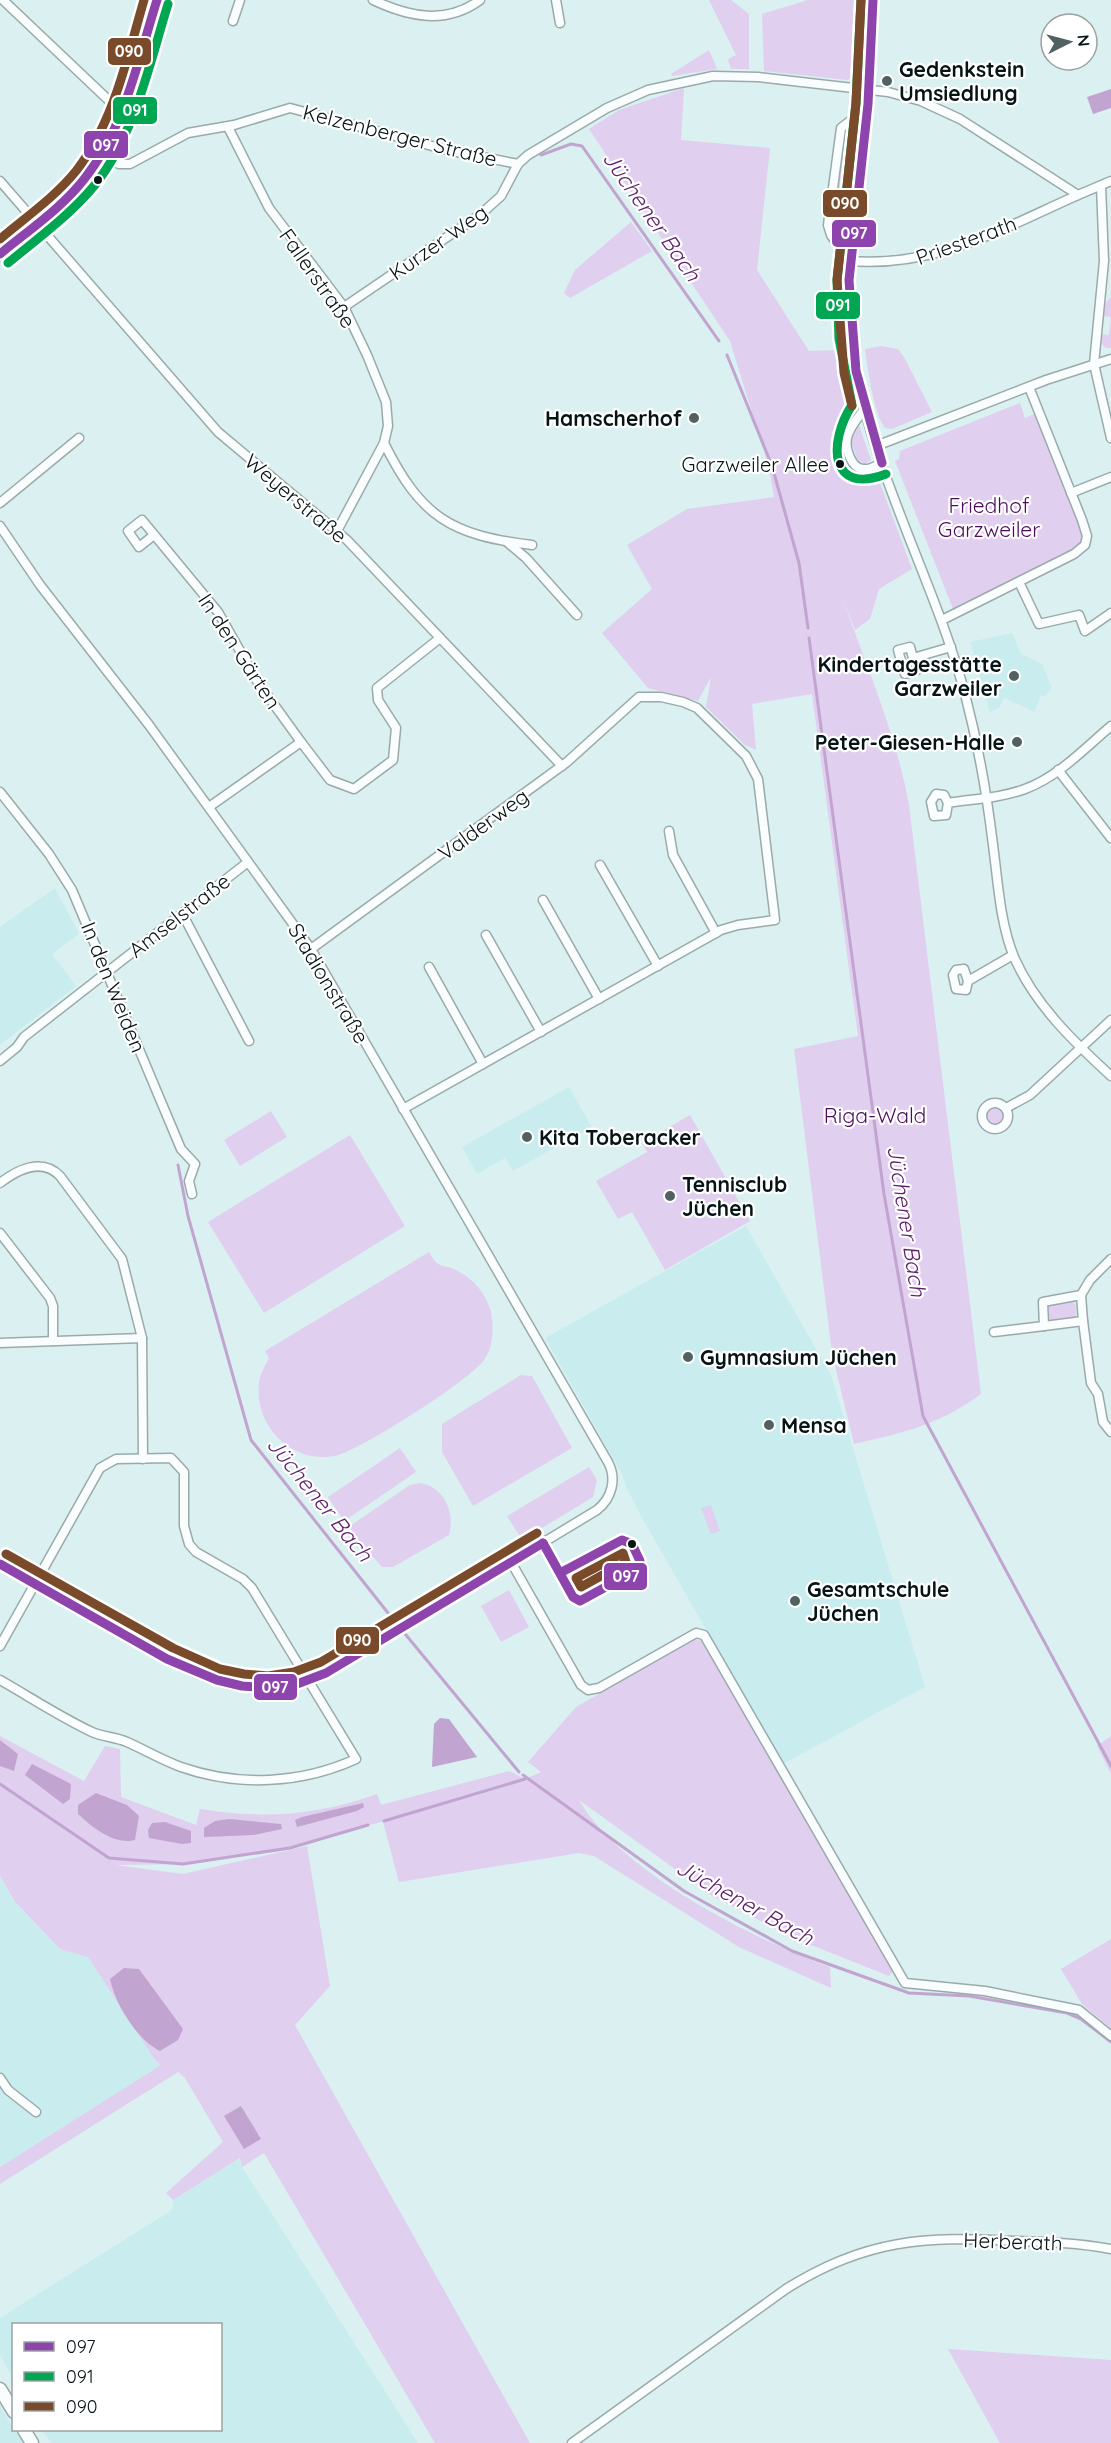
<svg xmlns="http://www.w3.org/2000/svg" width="1111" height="2443" font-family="Quicksand,sans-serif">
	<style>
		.built { fill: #c9edef }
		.green { fill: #e0cfef }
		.water { fill: #c2a4d1 }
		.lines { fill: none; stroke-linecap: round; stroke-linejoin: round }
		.stream { stroke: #c2a4d1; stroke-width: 3 }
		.street-casing { stroke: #9aaaab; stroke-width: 11 }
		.secondary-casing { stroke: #9aaaab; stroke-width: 15 }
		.street { stroke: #fafdfd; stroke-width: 8 }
		.secondary { stroke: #fafdfd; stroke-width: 12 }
		.bus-1-casing { stroke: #fff; stroke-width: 14 }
		.bus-2-casing { stroke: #fff; stroke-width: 14 }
		.bus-3-casing { stroke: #fff; stroke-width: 14 }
		.bus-1 { stroke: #8e44ad; stroke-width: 9 }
		.bus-2 { stroke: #00a651; stroke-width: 9 }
		.bus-3 { stroke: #7a4b2a; stroke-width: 9 }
		.poi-dot { fill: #516162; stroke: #fff; stroke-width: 2 }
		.bus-dot { fill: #061415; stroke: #fff; stroke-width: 2 }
		.labels { text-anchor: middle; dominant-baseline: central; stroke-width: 4.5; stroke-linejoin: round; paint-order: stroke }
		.bus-label { font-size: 20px; fill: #061415; stroke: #fff; text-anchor: end }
		.poi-label { font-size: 21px; font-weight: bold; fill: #061415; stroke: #fff; text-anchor: start }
		.street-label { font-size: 21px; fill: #061415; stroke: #fff }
		.park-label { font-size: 21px; fill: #4e0a5b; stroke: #fff }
		.water-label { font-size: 22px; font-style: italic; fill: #601f6c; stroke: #fff }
		.line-badge { stroke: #fff; stroke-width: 2 }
		.badge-label { font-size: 16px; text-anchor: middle; font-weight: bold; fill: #fff }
	</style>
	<rect width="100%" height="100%" fill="#dbf0f1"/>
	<g class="built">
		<polygon points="1012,633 1021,654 1042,664 1052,688 1044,697 1041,695 1034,712 1004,698 999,708 990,712 970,642"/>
		<polygon points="55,888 79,934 52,954 76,986 0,1045 0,927"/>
		<polygon points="569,1087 592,1127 513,1171 505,1158 477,1174 462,1147"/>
		<polygon points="746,1226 831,1375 925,1687 783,1764 641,1516 626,1487 623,1476 545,1338"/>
		<polygon points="0,1876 15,1903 60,1949 88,1957 155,2060 161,2065 0,2167"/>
		<polygon points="241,2158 242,2167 418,2443 51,2443 42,2430 220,2430 220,2324 14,2324 13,2379 0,2355 0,2318 172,2210 173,2200"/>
		<polygon points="0,2406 14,2430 24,2443 0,2443"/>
	</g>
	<g class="green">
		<polygon points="709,0 731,0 749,14 749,69 731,69 728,59 736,55"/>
		<polygon points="808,0 860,0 863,48 862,72 847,80 764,71 762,14"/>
		<polygon points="709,50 717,69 672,76 671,74"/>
		<path d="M684,88L681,140L770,148L757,270L809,351L842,350L853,409L839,437V461L862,477L877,475L912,569L879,589L870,619L855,630L842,597C866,666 896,733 909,805L981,1394C937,1426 905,1432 854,1444L832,1353L794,1049L858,1036L812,694L752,704L756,750L745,745L706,707L711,677L698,701L648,688L602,633L652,589L627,545L687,509L774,497L769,468L730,341L589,129L619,110Z"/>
		<polygon points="850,124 858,128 859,132 843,247 831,229 844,129"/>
		<polygon points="631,222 652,251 570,298 564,293 575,270"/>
		<polygon points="1111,297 1111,348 1106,348 1101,343 1101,334 1109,335 1111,317 1103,316 1106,302"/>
		<path d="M881,346L898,349L904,357L932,412L892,429L885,428C873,412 868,369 865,349Z"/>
		<polygon points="1020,403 1025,418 1037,413 1084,531 1083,545 1018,580 953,609 895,461 899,459 900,451"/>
		<polygon points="859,425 871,460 865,464 857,459 851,441"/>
		<circle cx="994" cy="1116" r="9"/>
		<polygon points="271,1111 287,1137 240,1166 224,1140"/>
		<polygon points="690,1115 750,1221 665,1270 632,1212 618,1219 596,1181 647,1152 642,1143"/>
		<polygon points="350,1135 405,1226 264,1313 208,1222"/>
		<path d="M429,1252C431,1255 434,1261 437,1263C440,1266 449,1267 454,1269C472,1277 486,1293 491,1312C494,1327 493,1348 484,1360C469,1381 359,1451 335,1456C292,1464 254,1426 259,1383C260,1374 265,1366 269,1358L265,1351Z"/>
		<polygon points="1073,1301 1076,1306 1076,1317 1054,1321 1048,1319 1047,1305"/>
		<polygon points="521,1375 532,1376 572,1448 473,1506 442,1452 442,1424"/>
		<polygon points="400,1448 416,1472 344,1521 328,1497"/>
		<polygon points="589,1467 597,1480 593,1497 522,1540 507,1516"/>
		<path d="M421,1483C445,1488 455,1513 449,1535L393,1567H382L351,1532L350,1526L410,1485Z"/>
		<polygon points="711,1505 720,1531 711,1534 701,1508"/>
		<polygon points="509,1590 529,1627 501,1642 481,1606"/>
		<path d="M696,1639L706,1643L894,1970L889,1976L791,1937L711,1895L579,1800C620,1872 753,1939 830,1967L831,1988L739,1947L594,1856L579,1853L399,1882L383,1822L412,1813L290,1848L183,1864L115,1865L183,1874L307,1846L330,1986L295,2025L530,2443H435L264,2153L242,2167L240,2158L173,2200L166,2193L223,2142L185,2078L178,2072L0,2184V2167L161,2065L155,2060L88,1957L60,1949L15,1902L0,1876V1736L84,1781L105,1746L120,1749L121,1797L196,1825L200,1809C265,1819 315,1816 377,1794L381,1805L509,1771L525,1779L541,1772L528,1762L576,1707Z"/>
		<polygon points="1111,1736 1111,1774 1097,1746"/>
		<polygon points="1111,1939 1111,2029 1082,2004 1061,1969"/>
		<polygon points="948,2349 1111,2360 1111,2443 1000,2443"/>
	</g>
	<g class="water">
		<polygon points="1111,89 1111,108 1093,114 1087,97"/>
		<polygon points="440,1718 449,1719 477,1757 432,1767 434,1724"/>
		<polygon points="0,1740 18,1754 14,1771 0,1766"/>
		<polygon points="32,1764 71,1784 70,1799 63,1804 25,1775"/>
		<path d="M96,1793L127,1805L139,1816L135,1840C114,1845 93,1828 78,1814V1805Z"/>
		<polygon points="363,1803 364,1807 357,1811 297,1827 295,1820 302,1817"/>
		<polygon points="229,1819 281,1824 282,1829 254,1835 204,1837 204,1828 215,1821"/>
		<polygon points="165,1822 191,1831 191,1843 182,1844 149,1838 148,1830 152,1823"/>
		<path d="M124,1968L139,1969L183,2029L178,2040L160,2051C137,2040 115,2004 110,1979Z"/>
		<polygon points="241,2106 261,2139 244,2149 224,2116"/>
	</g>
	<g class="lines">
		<g class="stream">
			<polyline points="541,155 571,144 582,146 719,341"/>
			<polyline points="727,355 772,466 799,563 808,628"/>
			<polyline points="809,638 884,1194 923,1416 1111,1766"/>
			<polyline points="178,1165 188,1216 251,1440 392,1618 519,1772"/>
			<polyline points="523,1775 684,1891 792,1951 909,1993 969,1996 1067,2013 1081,2019 1111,2042"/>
			<polyline points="0,1784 109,1858 183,1864 290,1848 368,1825"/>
			<polyline points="384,1821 525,1779"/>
		</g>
		<g class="street-casing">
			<g id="street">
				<polyline points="3,0 120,111"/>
				<path d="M373,0C409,17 446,25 480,0"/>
				<polyline points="556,0 560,23"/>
				<path d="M873,0C871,40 871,80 867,120C858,192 844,263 851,336C863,457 933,575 965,694C978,744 987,795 993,845C998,882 1000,923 1014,957C1035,1005 1074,1042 1111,1076"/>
				<polyline points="233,21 240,0"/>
				<path d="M866,120L850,121L841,128L828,225L831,235L849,261C936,268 1001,229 1078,195"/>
				<polyline points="228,127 269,208 344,307 367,355 386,402 388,426 384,443 337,531"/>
				<polyline points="100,156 119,164 130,164 188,133 234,125 290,108 447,150 518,164"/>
				<polyline points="0,181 218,432 347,540 562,766"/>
				<polyline points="1101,186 1104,261 1094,364 1111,438"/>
				<polyline points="344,307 481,214 501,196 518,164 528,155 607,108 648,90 713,76 758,77 888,92 921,101 960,119 1078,195 1111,181"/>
				<path d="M865,408C859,417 849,427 847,438C845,448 851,469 864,469C870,470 877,465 882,463"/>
				<path d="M384,443C421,517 450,535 532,545"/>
				<polyline points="876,446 1046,380 1111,359"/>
				<polyline points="1071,493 1111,477"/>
				<polyline points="0,503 79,438"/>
				<path d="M0,526L40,585L149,725L311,949L608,1462C617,1479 612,1498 597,1510L336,1668C250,1714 195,1674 120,1632C80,1609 40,1587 0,1564"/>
				<polyline points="154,535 139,547 128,531 142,520 218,612 257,681 301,742"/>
				<polyline points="507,542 526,558 577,615"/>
				<polyline points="1019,582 1039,624 1079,615 1085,631 1111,613"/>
				<polyline points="942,620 1074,554 1085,545 1087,536 1082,520 1029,387"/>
				<polyline points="913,658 917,670 905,674 898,650 910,647 913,658 951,647"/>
				<polyline points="1058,770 1111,838"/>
				<polyline points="0,792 49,854 72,890 181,1149 195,1164 189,1181 192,1194"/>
				<path d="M948,803L946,815L934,816L931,802L936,794L944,795L948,803C973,799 1001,798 1025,789C1058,777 1085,748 1111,726"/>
				<polyline points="209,807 301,742 330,780 354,789 393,760 396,728 378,700 377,688 440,638"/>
				<polyline points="669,831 673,855 716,933"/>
				<polyline points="600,865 658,966"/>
				<polyline points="543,900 599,999"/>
				<polyline points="182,913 249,1041"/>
				<polyline points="486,935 541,1032"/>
				<polyline points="311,949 567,762 639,697 661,697 683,702 697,708 746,756 758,779 775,920 738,925 721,930 403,1109"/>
				<polyline points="429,967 483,1064"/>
				<polyline points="968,981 966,990 956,989 953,975 956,970 964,969 968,981 1013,955"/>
				<polyline points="0,1061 17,1047 24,1037 248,862"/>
				<circle cx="995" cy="1116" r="13"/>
				<polyline points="1006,1108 1030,1095 1111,1020"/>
				<path d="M0,1183C17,1170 42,1157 60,1176L122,1259L142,1338"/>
				<polyline points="0,1233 50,1298 53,1306 53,1341"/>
				<polyline points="1083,1321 1091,1383 1098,1394 1103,1422 1111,1432"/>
				<polyline points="1044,1326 1083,1321 1081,1295"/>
				<polyline points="994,1332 1044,1326 1043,1302 1081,1295 1090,1280 1111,1259"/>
				<polyline points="0,1343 142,1338 143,1459"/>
				<polyline points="511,1562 581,1685 588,1690 599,1688 696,1633 704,1635 905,1983 985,1991 1079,2010 1111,2036"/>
				<path d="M0,1646L100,1468L116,1459L171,1458L184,1472V1526L189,1544L196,1552L243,1579L252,1588L356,1759C301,1784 238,1787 181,1767C162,1760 145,1750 127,1742C116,1737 103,1737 92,1732C60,1717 30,1697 0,1680"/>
				<polyline points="0,2078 8,2090 36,2112"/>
				<path d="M572,2443L786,2289C865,2239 925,2236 1015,2241C1047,2242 1079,2243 1111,2249"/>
			</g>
		</g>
		<g class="secondary-casing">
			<g id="secondary">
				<path d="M0,254C29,230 61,207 85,178C124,128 138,59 157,0"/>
				<polyline points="0,2389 14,2412"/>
				<polyline points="24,2430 32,2443"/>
			</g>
		</g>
		<use href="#street" class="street"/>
		<use href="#secondary" class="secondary"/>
		<g class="bus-1-casing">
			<g id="bus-1">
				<polyline points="873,0 868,104 849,280 856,371 882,463"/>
				<path d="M0,254C29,230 62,208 85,178C125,127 138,60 157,0"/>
				<polyline points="543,1543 573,1597 580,1601 635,1571 640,1561 632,1544 622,1540 560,1573"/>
				<polyline points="0,1564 167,1659 217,1680 242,1686 269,1688 297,1684 326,1673 543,1543"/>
			</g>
		</g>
		<g class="bus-2-casing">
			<g id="bus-2">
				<path d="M861,0L856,103L837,280L839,339L852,405C828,442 829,496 886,474"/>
				<path d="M8,263C37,239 69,216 94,186C135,135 149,65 168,4"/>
			</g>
		</g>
		<g class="bus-3-casing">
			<g id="bus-3">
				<path d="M0,239C26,217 55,197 76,171C114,122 127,58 144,0"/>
				<polyline points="852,406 844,373 837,280 856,103 861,0"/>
				<polygon points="623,1553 626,1562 581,1587 576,1578"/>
				<polyline points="6,1554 173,1648 220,1669 244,1674 268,1676 294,1672 321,1662 537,1533"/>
			</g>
		</g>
		<use href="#bus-1" class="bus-1"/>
		<use href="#bus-2" class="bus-2"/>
		<use href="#bus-3" class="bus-3"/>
	</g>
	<g class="poi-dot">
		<circle cx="887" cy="81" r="6"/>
		<circle cx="694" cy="418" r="6"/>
		<circle cx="1014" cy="676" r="6"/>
		<circle cx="1017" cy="742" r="6"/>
		<circle cx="527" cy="1137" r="6"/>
		<circle cx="670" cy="1196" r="6"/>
		<circle cx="688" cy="1357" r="6"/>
		<circle cx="769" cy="1425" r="6"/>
		<circle cx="795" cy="1601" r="6"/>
	</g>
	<g class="bus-dot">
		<circle cx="98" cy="180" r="5"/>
		<circle cx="840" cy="464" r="5"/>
		<circle cx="632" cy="1544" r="5"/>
	</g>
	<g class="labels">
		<g class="bus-label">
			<text x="829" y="464">Garzweiler Allee</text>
		</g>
		<g class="poi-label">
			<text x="899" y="69">Gedenkstein<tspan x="899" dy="24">Umsiedlung</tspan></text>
			<text x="682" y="418" text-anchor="end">Hamscherhof</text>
			<text x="1002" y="664" text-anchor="end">Kindertagesstätte<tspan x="1002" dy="24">Garzweiler</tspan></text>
			<text x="1005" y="742" text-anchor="end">Peter-Giesen-Halle</text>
			<text x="539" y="1137">Kita Toberacker</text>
			<text x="682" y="1184">Tennisclub<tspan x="682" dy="24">Jüchen</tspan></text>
			<text x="700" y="1357">Gymnasium Jüchen</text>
			<text x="781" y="1425">Mensa</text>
			<text x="807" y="1589">Gesamtschule<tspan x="807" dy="24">Jüchen</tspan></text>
		</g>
		<g class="street-label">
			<text transform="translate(400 135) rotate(14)">Kelzenberger Straße</text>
			<text transform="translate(966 240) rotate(-20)">Priesterath</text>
			<text transform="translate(438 242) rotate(-35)">Kurzer Weg</text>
			<text transform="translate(318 278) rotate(55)">Fallerstraße</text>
			<text transform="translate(296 498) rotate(40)">Weyerstraße</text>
			<text transform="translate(240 651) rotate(57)">In den Gärten</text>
			<text transform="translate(483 824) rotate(-36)">Valderweg</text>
			<text transform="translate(179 915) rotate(-38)">Amselstraße</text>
			<text transform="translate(329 983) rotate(59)">Stadionstraße</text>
			<text transform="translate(114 987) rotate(68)">In den Weiden</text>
			<text transform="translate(1013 2241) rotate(2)">Herberath</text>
		</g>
		<g class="park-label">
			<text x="989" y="505">Friedhof<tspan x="989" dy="24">Garzweiler</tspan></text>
			<text x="875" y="1115">Riga-Wald</text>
		</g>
		<g class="water-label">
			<text transform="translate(652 216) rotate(55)">Jüchener Bach</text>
			<text transform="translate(907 1221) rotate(81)">Jüchener Bach</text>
			<text transform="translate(320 1499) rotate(51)">Jüchener Bach</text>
			<text transform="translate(745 1902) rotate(29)">Jüchener Bach</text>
		</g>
	</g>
	<g class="line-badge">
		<rect x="107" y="37" width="45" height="29" rx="6" fill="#7a4b2a"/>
		<rect x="112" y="96" width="46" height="29" rx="6" fill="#00a651"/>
		<rect x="83" y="130" width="46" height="29" rx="6" fill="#8e44ad"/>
		<rect x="822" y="189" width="46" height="29" rx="6" fill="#7a4b2a"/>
		<rect x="831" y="219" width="46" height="29" rx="6" fill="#8e44ad"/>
		<rect x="815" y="291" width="46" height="29" rx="6" fill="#00a651"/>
		<rect x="603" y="1562" width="45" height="29" rx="6" fill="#8e44ad"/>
		<rect x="335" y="1626" width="45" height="29" rx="6" fill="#7a4b2a"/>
		<rect x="253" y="1673" width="45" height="28" rx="6" fill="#8e44ad"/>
	</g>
	<g class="badge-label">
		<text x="129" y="57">090</text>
		<text x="135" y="116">091</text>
		<text x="106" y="151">097</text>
		<text x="845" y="209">090</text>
		<text x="854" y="239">097</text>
		<text x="838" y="311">091</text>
		<text x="626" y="1582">097</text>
		<text x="357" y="1646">090</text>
		<text x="275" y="1693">097</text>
	</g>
	<rect x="12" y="2323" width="210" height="108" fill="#ffffff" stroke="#9ba1a1" stroke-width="1.5"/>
	<rect x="24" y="2342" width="30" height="9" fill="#8e44ad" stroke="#9ba1a1" stroke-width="1.5"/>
	<text x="66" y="2353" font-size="18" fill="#061415">097</text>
	<rect x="24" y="2372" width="30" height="9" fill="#00a651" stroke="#9ba1a1" stroke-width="1.5"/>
	<text x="66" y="2383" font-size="18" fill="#061415">091</text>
	<rect x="24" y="2402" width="30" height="9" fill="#7a4b2a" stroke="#9ba1a1" stroke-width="1.5"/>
	<text x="66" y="2413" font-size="18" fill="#061415">090</text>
	<g transform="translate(1069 42) rotate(84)"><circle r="28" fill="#ffffff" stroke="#9ba1a1" stroke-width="1.5"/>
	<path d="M0-4.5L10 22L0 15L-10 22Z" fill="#516162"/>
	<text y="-9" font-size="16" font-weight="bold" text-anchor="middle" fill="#061415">N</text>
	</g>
</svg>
